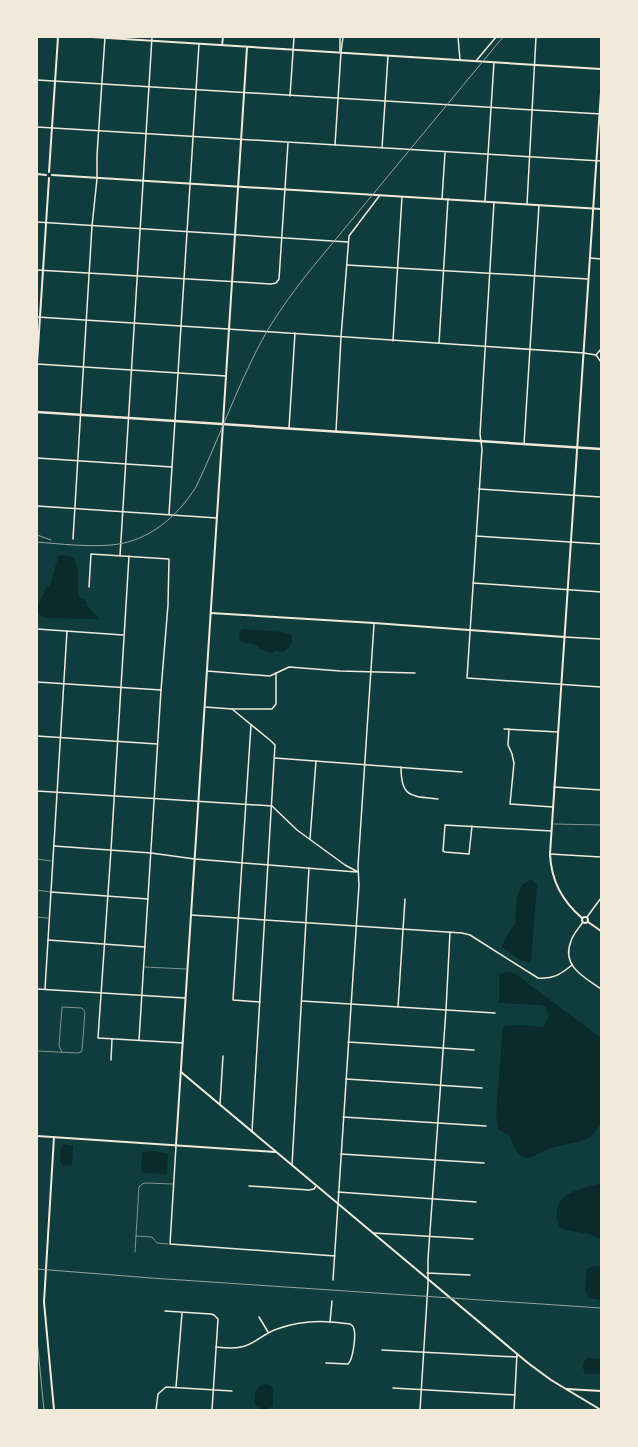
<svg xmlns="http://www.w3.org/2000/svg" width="638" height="1447" font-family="'Fira Sans',sans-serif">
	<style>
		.water { fill: #0a2a2b }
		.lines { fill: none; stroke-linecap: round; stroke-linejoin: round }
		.service { stroke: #f1e9da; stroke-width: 0.5 }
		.minor { stroke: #f1e9da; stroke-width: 1.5 }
		.tertiary { stroke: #f1e9da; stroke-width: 2 }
		.secondary { stroke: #f1e9da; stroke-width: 2 }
		.primary { stroke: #f1e9da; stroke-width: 2.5 }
		.rail { stroke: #97a49c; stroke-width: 1 }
	</style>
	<rect width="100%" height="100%" fill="#0f3d3e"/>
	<g class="water">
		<polygon points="60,555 74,557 78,571 78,594 80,598 84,598 87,603 86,605 99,619 46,618 40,616 38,613 38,605 45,590 51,583 58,557"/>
		<polygon points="243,629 281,632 291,635 292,639 290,647 283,652 275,651 272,653 260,649 254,644 242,642 239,641 240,631"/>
		<polygon points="531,879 537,885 531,961 529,963 520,960 502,947 505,939 515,924 517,896 522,885"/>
		<polygon points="506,972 514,973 601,1038 601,1124 593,1135 582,1141 551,1148 534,1156 528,1158 521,1156 516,1150 509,1135 498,1129 496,1114 503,1026 520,1025 544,1027 548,1017 546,1007 541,1005 499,1003 499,976 501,973"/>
		<polygon points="63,1144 73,1146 72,1166 63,1165 60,1162 61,1147"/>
		<polygon points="153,1151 168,1154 167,1174 145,1173 141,1171 142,1152"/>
		<path d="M601,1183V1239L590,1234L565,1230L560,1228C547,1195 576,1190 601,1183Z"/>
		<polygon points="594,1266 601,1266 601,1300 589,1298 585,1291 587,1269"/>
		<polygon points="588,1358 601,1359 601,1374 585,1374 583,1368 584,1360"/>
		<path d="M264,1384L270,1385L273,1389V1406L265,1410L255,1406C254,1397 254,1387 264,1384Z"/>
	</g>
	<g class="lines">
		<g class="service">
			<polyline points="553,824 601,825"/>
			<polyline points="37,859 51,861"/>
			<polyline points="37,890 50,892"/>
			<polyline points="37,917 48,918"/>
			<polyline points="145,967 186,969"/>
			<polyline points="37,1051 78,1053 81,1052 82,1050 85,1012 82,1008 62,1007 59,1046 62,1052"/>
			<polyline points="136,1236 152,1237 157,1243 168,1244"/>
			<polyline points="135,1252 139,1187 142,1184 145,1183 173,1184"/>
		</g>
		<g class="minor">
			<polyline points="340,37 340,51"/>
			<polyline points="458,37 460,60"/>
			<polyline points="476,61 496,37"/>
			<polyline points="37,80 601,114"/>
			<polyline points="290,96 294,37"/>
			<polyline points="37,127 601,161"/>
			<polyline points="335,145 341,52 343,37"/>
			<polyline points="382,148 388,56"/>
			<polyline points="442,199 445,153"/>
			<polyline points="485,201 494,62"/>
			<polyline points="494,202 480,434 482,449 467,678 601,687"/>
			<polyline points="527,204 536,37"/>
			<polyline points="37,222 348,242"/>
			<polyline points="590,258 601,259"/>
			<polyline points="347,265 588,279"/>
			<polyline points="37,270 271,284 276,283 279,279 288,143"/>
			<polyline points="37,317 228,329 584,353 596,355 601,362"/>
			<polyline points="393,341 402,197"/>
			<polyline points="439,343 448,199"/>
			<polyline points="596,355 601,349"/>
			<polyline points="37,364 226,376"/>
			<polyline points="289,428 295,333"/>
			<polyline points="336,431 341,337 349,236 380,195"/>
			<polyline points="524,444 539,205"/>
			<polyline points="37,458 172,467"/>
			<polyline points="479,489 601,497"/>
			<polyline points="37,506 217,518"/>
			<polyline points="169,514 199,44"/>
			<polyline points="476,536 601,544"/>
			<polyline points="73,539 92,226 97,179 97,155 105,37"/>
			<polyline points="120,556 152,37"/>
			<polyline points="129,556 111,850 98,1038 183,1043"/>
			<polyline points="473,583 601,592"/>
			<polyline points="89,587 91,554 169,559 168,605 161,690 139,1040"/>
			<polyline points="37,629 123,635"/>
			<polyline points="564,637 601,639"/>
			<polyline points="207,671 270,676 289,667 340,671 415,673"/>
			<polyline points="37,682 161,690"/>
			<polyline points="205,707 232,709 272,709 276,704 276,673"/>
			<polyline points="232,709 271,741 275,745 252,1131"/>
			<polyline points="251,725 233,1000 260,1002"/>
			<polyline points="504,729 558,732"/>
			<polyline points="509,729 508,745 512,754 514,763 510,804 553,807"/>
			<polyline points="37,736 157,744"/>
			<polyline points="275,758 462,772"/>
			<path d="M401,767C401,798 411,796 438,799"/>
			<polyline points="554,787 601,790"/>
			<polyline points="37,791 272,806 297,830 345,865 358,872"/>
			<polyline points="472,826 469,854 445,852 443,851 445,825 551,831"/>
			<polyline points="310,839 316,761"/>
			<polyline points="54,846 151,853 195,859 356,872"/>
			<polyline points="550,854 601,857"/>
			<polyline points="51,892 148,899"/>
			<path d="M191,915L462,933L470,935L538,978C553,979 560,975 572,965"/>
			<polyline points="587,917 601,898"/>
			<path d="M583,922C579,928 573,934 571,941C561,966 584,977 601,989"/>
			<polyline points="48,940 145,947"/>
			<polyline points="37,989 185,998"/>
			<polyline points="45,989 67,631"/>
			<polyline points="302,1001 495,1013"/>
			<polyline points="398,1007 405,899"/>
			<polyline points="348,1042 474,1050"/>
			<polyline points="111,1060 112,1039"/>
			<polyline points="346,1079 482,1088"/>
			<polyline points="220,1104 223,1056"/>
			<polyline points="343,1117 486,1126"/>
			<polyline points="176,1146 170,1244 335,1256"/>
			<polyline points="341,1154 484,1163"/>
			<polyline points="292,1165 309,868"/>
			<polyline points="249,1186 309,1190 314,1189 316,1186"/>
			<polyline points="338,1192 476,1202"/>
			<polyline points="373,1233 473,1239"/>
			<polyline points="427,1273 470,1275"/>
			<polyline points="333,1280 359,885 358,866 374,624"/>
			<polyline points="165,1311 211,1314 214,1315 218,1319 212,1410"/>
			<polyline points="259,1317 268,1332"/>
			<polyline points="330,1322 332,1301"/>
			<path d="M216,1347C224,1348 233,1349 241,1347C254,1345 264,1333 277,1329C300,1320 326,1320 350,1324C353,1326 353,1326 354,1329C356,1336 353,1360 348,1364L326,1363"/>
			<polyline points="382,1350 517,1357"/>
			<polyline points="176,1387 182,1313"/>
			<polyline points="393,1388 515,1395"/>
			<polyline points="156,1410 158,1394 166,1387 232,1391"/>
			<polyline points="420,1410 428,1284 428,1259 446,1010 450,932"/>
			<polyline points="514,1410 517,1354"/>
		</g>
		<g class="tertiary">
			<polyline points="49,172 58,37"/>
			<polyline points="37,174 46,175"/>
			<polyline points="52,175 601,209"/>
			<polyline points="37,363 49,178"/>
			<polyline points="211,613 374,623 564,637"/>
			<circle cx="585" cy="920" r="3"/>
			<path d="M582,918C562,901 551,880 550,854L601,92"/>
			<polyline points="588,922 601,931"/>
			<polyline points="181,1072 528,1363 551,1380 601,1410"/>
			<polyline points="37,1136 275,1152"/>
			<polyline points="54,1137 44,1302 54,1410"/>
			<polyline points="176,1145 223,424"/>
			<polyline points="567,1389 601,1391"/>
		</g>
		<g class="secondary">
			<polyline points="92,37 601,69"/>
			<polyline points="222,45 223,37"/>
			<polyline points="223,423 247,47"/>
		</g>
		<polyline class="primary" points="37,412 601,449"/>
		<g class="rail">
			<polyline points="37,535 51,540"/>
			<path d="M37,542C61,544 86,547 111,545C148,542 177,517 196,487C219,439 236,389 261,342C274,318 290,296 307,274L503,37"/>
			<polyline points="37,1269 151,1278 601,1308"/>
			<polyline points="37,1339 44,1410"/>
		</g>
	</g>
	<rect width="638" height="1447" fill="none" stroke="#f1e9da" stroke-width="76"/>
</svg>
